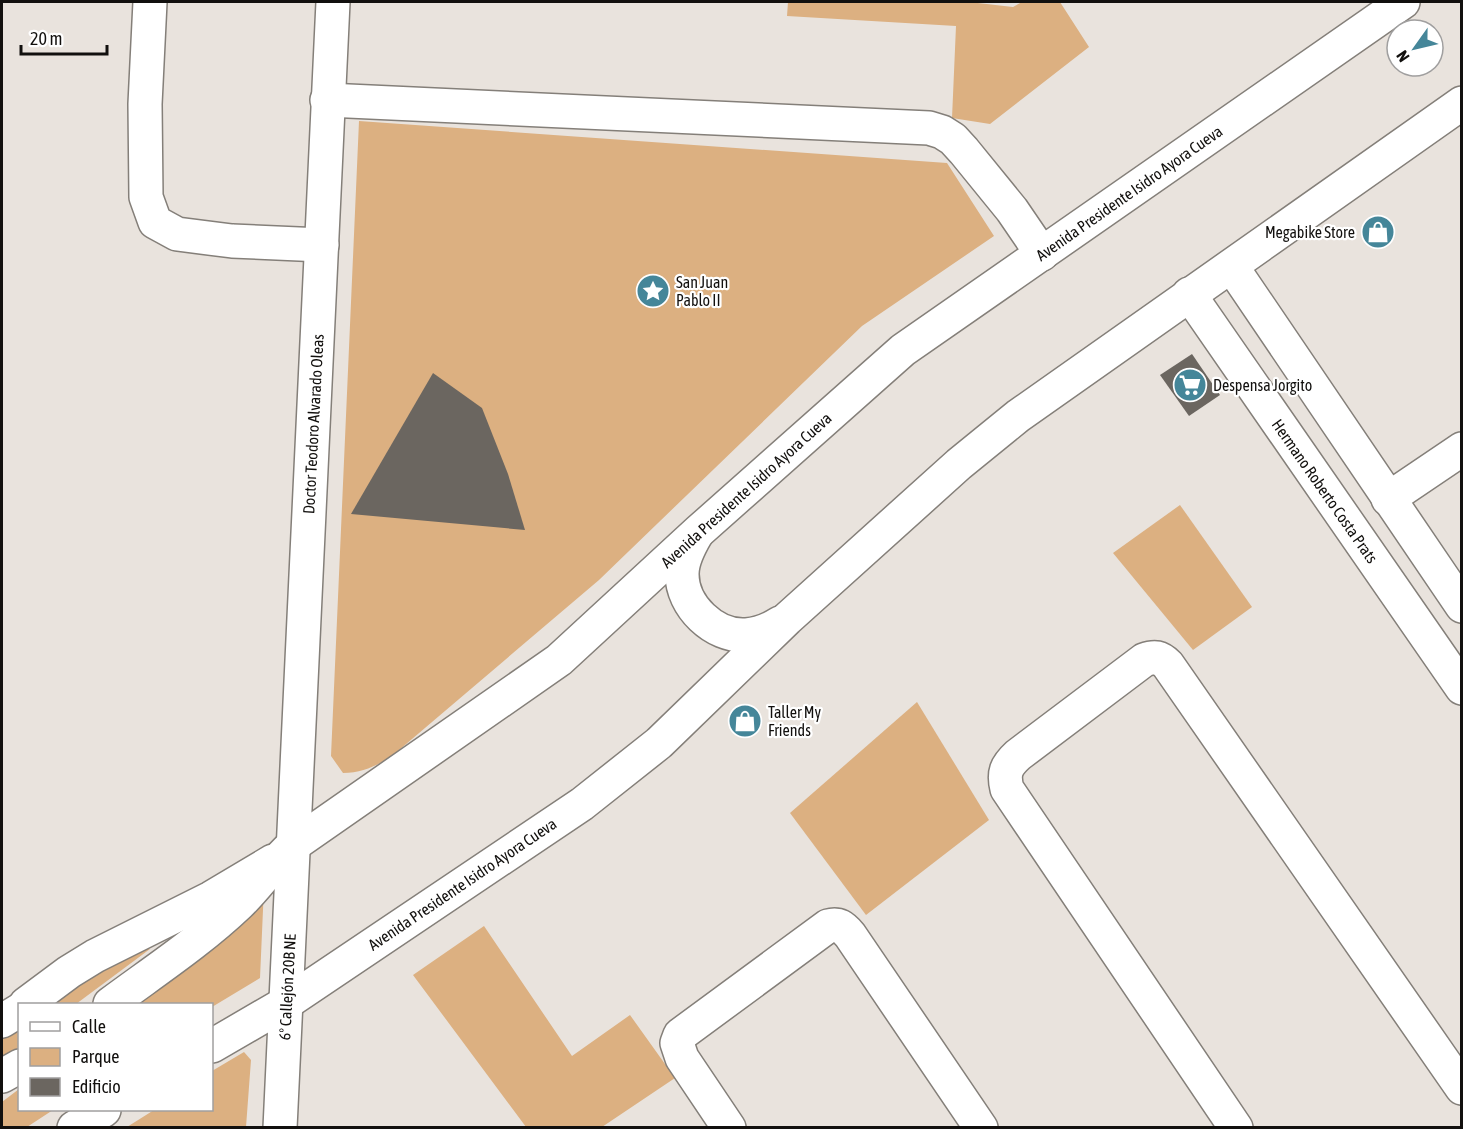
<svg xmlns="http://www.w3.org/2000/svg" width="1463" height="1129" font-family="'Asap Condensed',sans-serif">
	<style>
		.green { fill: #dcb081 }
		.building { fill: #6b6660 }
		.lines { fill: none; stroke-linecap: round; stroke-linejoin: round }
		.minor-casing { stroke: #847f79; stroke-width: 36 }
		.major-casing { stroke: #847f79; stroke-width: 36 }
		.minor { stroke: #fff; stroke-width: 33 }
		.major { stroke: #fff; stroke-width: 33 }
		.labels { text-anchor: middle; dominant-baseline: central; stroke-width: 4.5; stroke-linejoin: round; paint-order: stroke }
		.street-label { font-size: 16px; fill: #12100e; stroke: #fff }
		.poi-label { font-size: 16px; fill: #12100e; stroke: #fff; text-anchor: start }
	</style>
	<rect width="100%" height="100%" fill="#e9e3dd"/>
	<g class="green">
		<polygon points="788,2 969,2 1013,7 1022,2 1060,2 1089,47 990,124 952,118 956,26 787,16"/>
		<path d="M359,121L947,163L994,236L862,326L599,580L392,756C376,766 362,773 343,773L331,756Z"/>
		<polygon points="1180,505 1252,607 1193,650 1113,553"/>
		<polygon points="917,702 989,820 866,915 790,813"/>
		<polygon points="264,887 260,978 212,1007 212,1004 131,1004"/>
		<polygon points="484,926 572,1056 630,1015 675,1078 602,1127 526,1127 413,975"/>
		<polygon points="141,946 150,949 76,1004 51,1004 94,971"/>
		<polygon points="19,1028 19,1047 2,1060 2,1040"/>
		<polygon points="244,1052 251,1060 246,1127 127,1127 154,1110 212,1110 212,1071"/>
		<polygon points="19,1089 20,1110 53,1110 27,1127 2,1127 2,1102"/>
	</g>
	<g class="building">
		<polygon points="1192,354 1220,395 1189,416 1160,375"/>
		<polygon points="433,373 482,408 508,474 525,530 351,514"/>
	</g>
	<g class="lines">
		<g class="minor-casing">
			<g id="minor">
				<polyline points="150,2 145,104 146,197 155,222 177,234 232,241 322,245"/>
				<polyline points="327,100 929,128 942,132 953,139 964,151 1012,210 1042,254"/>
				<polyline points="1232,267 1462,606"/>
				<polyline points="1189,294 1462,688"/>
				<polyline points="1388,499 1462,449"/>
				<polyline points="26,1004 69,972 95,956 211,898 273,861"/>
				<polyline points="2,1021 20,1010"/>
				<polyline points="280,1128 333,2"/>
				<path d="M729,1128L682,1058L677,1043L680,1035L828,926C839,923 843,927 850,935L981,1128"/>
				<path d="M1236,1128L1007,789C1003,773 1006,766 1018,755L1144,660C1155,656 1160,657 1168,665L1462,1088"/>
			</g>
		</g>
		<g class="major-casing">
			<g id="major">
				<path d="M696,535C689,547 682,560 682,574C682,606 714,637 746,635C759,634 769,630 780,623"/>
				<path d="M110,1004C153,972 199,942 239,904C258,886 272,864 292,846L559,660L699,531L903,350L1403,2"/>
				<polyline points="212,1046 286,1003 582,804 659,743 787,619 959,464 1018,416 1462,103"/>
				<polyline points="2,1076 20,1066"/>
				<polyline points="74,1128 104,1110"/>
			</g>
		</g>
		<use href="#minor" class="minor"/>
		<use href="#major" class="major"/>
	</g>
	<defs>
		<g id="shop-disc" transform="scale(1.725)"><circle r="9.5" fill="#458699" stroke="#fff"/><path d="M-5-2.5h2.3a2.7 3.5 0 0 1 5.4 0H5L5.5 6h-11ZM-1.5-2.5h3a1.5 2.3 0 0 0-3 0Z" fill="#fff"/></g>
		<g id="sight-disc" transform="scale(1.725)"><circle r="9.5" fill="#458699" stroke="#fff"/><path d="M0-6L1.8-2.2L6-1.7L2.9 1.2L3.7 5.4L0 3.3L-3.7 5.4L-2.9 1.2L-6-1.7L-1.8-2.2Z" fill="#fff"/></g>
		<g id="supermarket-disc" transform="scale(1.725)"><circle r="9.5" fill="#458699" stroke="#fff"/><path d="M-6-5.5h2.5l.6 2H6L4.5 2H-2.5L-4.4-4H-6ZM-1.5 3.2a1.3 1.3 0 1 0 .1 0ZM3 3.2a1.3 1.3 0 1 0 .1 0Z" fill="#fff"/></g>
	</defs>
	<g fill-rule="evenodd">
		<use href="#shop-disc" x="1378" y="232"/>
		<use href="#sight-disc" x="653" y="291"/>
		<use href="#supermarket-disc" x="1190" y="385"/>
		<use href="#shop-disc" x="745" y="721"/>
	</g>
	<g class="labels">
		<g class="street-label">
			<text transform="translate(1129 193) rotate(-35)">Avenida Presidente Isidro Ayora Cueva</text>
			<text transform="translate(313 424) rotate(-87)">Doctor Teodoro Alvarado Oleas</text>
			<text transform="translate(746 490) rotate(-42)">Avenida Presidente Isidro Ayora Cueva</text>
			<text transform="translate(1325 491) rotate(55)">Hermano Roberto Costa Prats</text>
			<text transform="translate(462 884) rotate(-34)">Avenida Presidente Isidro Ayora Cueva</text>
			<text transform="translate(287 987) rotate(-87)">6° Callejón 20B NE</text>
		</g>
		<g class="poi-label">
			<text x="1355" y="232" text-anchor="end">Megabike Store</text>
			<text x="676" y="282">San Juan<tspan x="676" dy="18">Pablo II</tspan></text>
			<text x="1213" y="385">Despensa Jorgito</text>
			<text x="768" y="712">Taller My<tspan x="768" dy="18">Friends</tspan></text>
		</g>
	</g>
	<rect width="1463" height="1129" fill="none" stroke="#12100e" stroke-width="6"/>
	<rect x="18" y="1003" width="195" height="108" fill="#ffffff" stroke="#a09f9f" stroke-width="1.5"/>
	<rect x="30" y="1022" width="30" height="9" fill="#ffffff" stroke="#a09f9f" stroke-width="1.5"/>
	<text x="72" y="1033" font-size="18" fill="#12100e">Calle</text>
	<rect x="30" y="1048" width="30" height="18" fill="#dcb081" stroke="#a09f9f" stroke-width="1.5"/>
	<text x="72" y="1063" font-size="18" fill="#12100e">Parque</text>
	<rect x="30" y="1078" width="30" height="18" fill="#6b6660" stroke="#a09f9f" stroke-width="1.5"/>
	<text x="72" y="1093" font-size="18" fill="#12100e">Edificio</text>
	<g transform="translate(1415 48) rotate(236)"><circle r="28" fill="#ffffff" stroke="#a09f9f" stroke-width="1.5"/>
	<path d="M0-4.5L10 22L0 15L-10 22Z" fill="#458699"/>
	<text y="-9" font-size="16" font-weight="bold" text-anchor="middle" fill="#12100e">N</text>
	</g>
	<path d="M21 45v9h86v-9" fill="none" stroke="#12100e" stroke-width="3"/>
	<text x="30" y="45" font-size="18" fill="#12100e" stroke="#ffffff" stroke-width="4.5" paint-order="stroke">20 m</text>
</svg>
